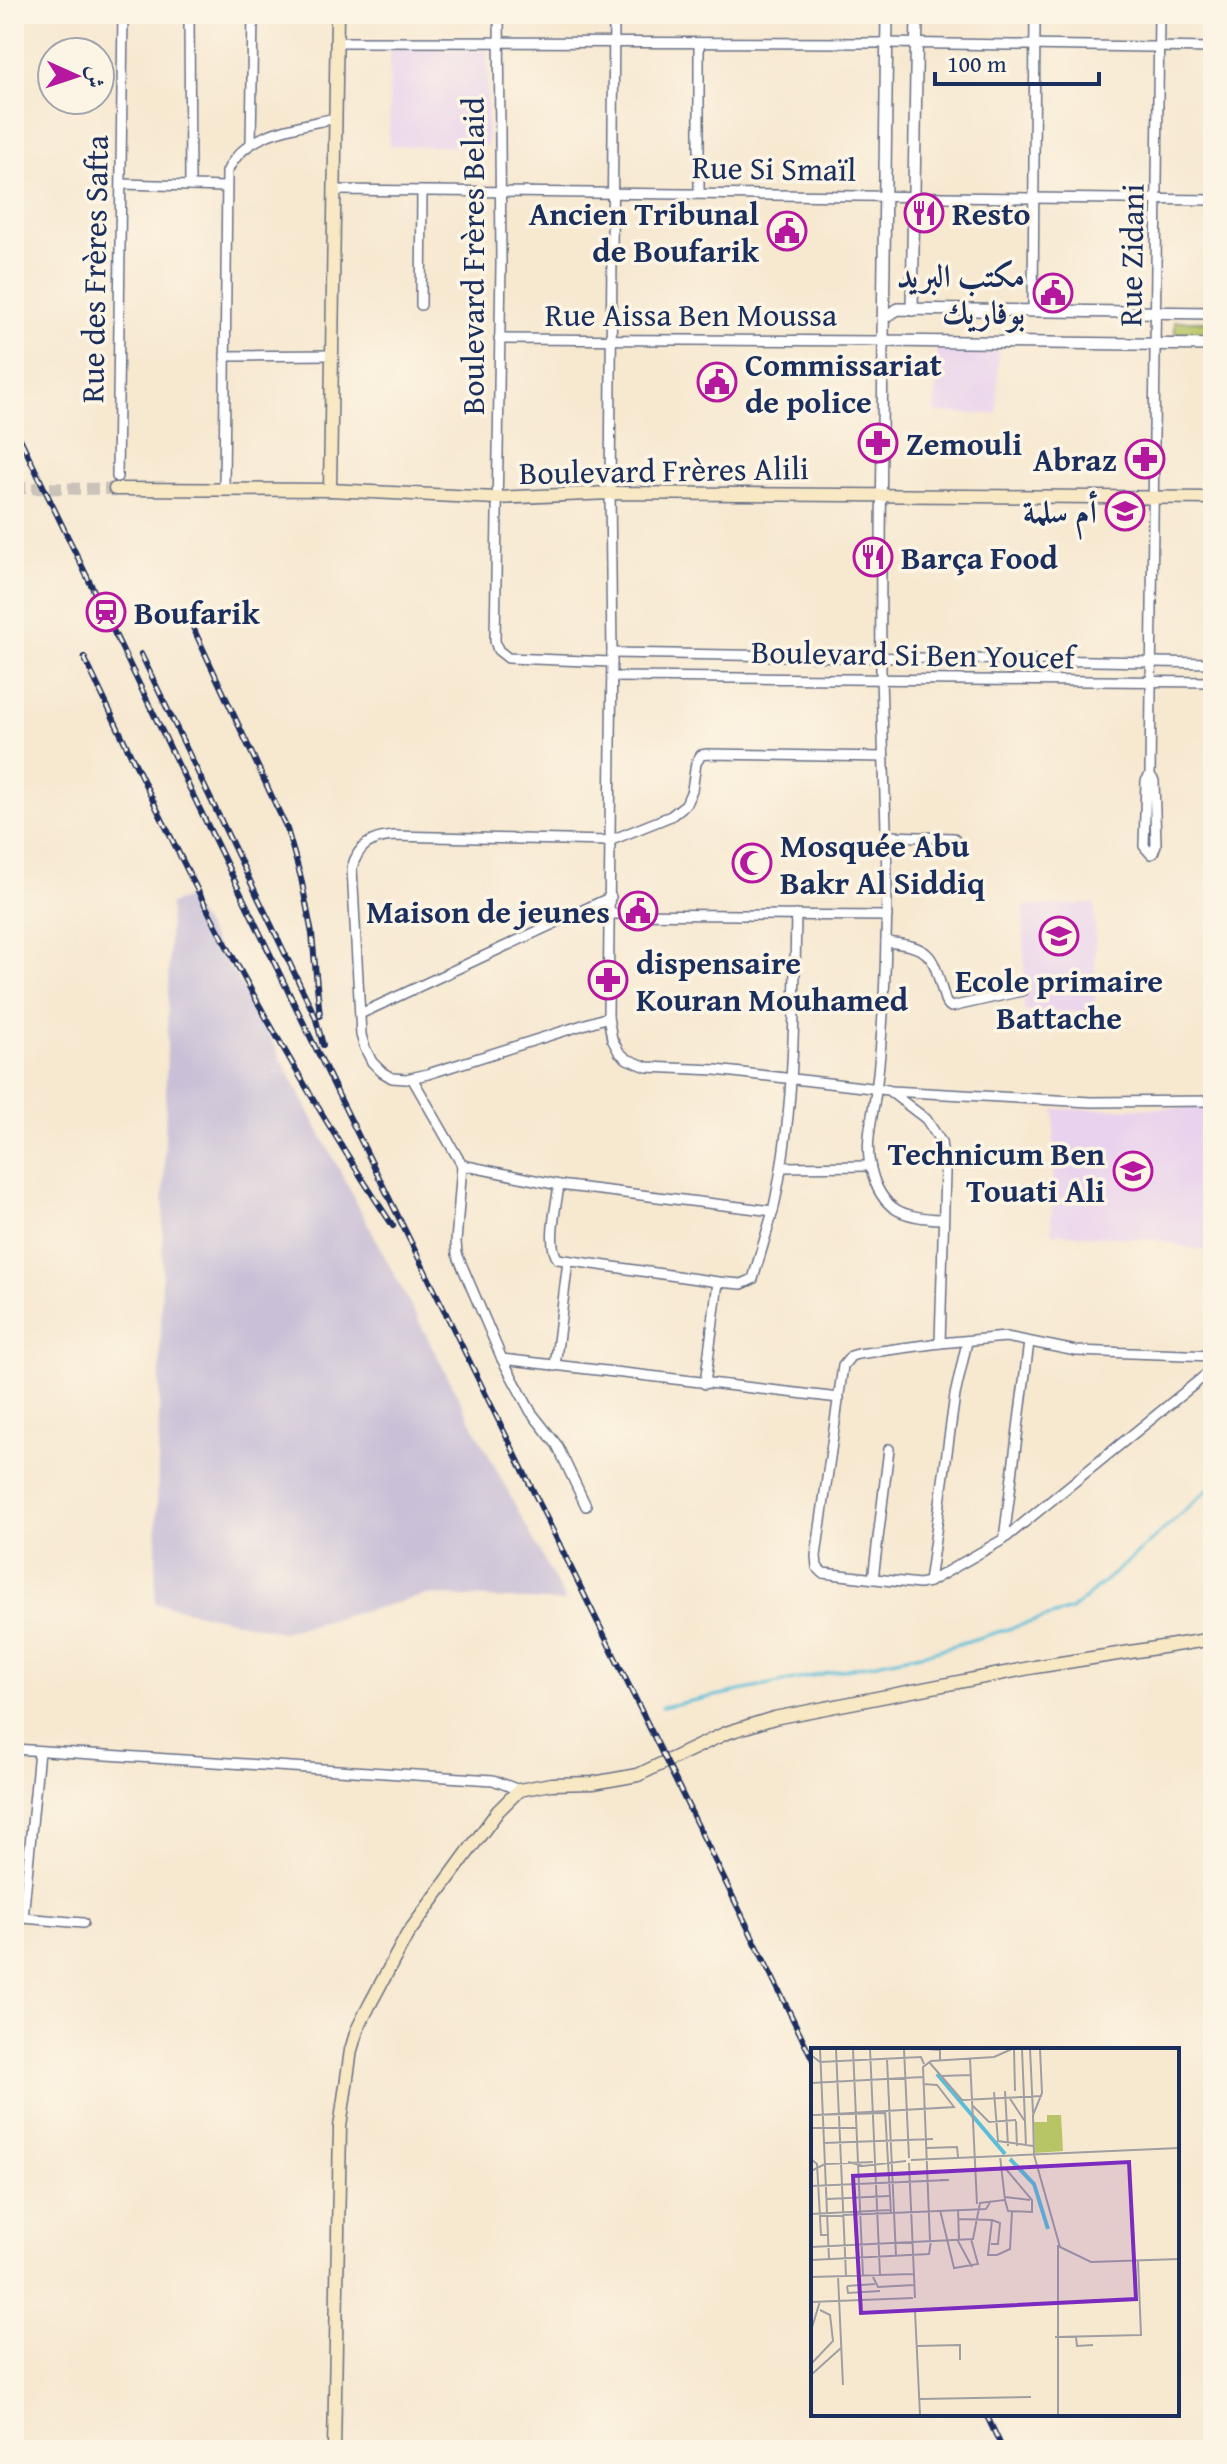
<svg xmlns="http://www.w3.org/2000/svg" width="1227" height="2464" font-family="'Gentium Book Plus',Amiri,serif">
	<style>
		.built { fill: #e9d2ed }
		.railway { fill: #c9bfd7 }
		.garden { fill: #b8c567; stroke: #6a7a62; stroke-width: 2 }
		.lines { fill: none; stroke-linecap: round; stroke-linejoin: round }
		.stream { stroke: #5bbed9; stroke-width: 3 }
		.secondary-tunnel { stroke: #cbc3b9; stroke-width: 12; stroke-dasharray: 12 6; stroke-linecap: butt }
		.minor-casing { stroke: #687086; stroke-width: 12 }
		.tertiary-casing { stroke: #687086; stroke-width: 14 }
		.secondary-casing { stroke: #687086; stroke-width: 15 }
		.minor { stroke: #fff; stroke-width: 9 }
		.tertiary { stroke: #fff; stroke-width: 11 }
		.secondary { stroke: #f8e8c3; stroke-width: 12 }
		.rail-casing { stroke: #1b2f5e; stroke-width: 6 }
		.rail { stroke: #fcf5e5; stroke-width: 3; stroke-dasharray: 9; stroke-linecap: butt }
		.labels { text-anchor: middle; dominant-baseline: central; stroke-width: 7; stroke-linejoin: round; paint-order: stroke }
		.street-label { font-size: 32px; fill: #1b2f5e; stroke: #fcf5e5 }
		.poi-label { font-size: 32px; font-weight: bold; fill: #1b2f5e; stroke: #fcf5e5; text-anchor: start }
		.inset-river { fill: none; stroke: #5bbed9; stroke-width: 4 }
		.inset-road { fill: none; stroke: #9f9ea2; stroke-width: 2 }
		.view { fill: #7b2cbf; fill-opacity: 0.15; stroke: #7b2cbf; stroke-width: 4 }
		.inset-edge { fill: none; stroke: #1b2f5e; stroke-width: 4 }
	</style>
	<rect width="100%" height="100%" fill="#fcf5e5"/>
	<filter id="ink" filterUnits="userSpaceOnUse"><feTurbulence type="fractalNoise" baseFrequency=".0125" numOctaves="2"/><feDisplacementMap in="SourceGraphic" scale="16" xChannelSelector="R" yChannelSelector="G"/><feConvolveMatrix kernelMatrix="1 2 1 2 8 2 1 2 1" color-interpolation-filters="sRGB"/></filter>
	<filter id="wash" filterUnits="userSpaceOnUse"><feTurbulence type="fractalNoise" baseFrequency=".006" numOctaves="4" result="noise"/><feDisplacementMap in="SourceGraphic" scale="32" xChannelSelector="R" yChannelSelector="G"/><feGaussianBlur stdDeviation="1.8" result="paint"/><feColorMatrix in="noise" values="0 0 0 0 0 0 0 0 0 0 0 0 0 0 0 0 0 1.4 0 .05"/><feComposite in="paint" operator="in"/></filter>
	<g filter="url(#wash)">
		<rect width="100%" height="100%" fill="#f7e8d0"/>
		<g class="built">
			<polygon points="390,49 488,51 487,147 389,146"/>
			<polygon points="937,349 998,351 997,414 935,413"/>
			<polygon points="1095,904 1095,1012 1024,1011 1024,906"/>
			<polygon points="1213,1108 1213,1253 1157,1240 1051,1233 1055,1109"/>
		</g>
		<polygon class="railway" points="187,898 252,1003 566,1602 427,1595 282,1632 155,1603 170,904"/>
		<rect class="garden" x="1175" y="321" width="38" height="19"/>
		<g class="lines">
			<polyline class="stream" points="662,1707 935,1651 1071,1610 1139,1552 1213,1485"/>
		</g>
	</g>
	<g filter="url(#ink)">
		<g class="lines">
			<polyline class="secondary-tunnel" points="14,488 115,489"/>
			<g class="minor-casing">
				<g id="minor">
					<polyline points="189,14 190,186"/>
					<polyline points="499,14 501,263 495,641 498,650 508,658 612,662"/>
					<polyline points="614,14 610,493 612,653 608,1017 612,1039 619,1052 627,1059 647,1067 716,1070 888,1090 926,1119 941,1142 945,1172 940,1343 1006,1337 1076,1351 1213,1356"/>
					<polyline points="337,42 886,43 1213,48"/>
					<polyline points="251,144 253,14"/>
					<polyline points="122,184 225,187"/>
					<polyline points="334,190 1213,200"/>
					<polyline points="699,193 699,43"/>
					<polyline points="421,305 422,192"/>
					<polyline points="1033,311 1035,14"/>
					<path d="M499,339L883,341C882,452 880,563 881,674C883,763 889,851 886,940C885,990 882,1042 876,1091C873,1116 864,1144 871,1169C881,1211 904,1218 942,1219"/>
					<polyline points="225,356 332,355"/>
					<polyline points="117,477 123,14"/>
					<path d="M224,489L227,172C245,131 297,127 335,118"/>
					<polyline points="612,653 1213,663"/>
					<polyline points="612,677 1213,682"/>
					<polyline points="1150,775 1154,781 1156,845 1153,853 1151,854 1144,846 1146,781 1150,775 1159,14"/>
					<polyline points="887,836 954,838"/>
					<polyline points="611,914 887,916"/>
					<path d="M796,915C794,1016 795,1112 773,1211L559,1185L462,1165L456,1242L457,1254L502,1359L839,1398"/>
					<path d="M886,942C938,947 932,959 946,1003L951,1007L1022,991"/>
					<polyline points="360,1014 611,897"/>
					<path d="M608,1017L428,1074L406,1079L392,1078L382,1072L372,1062L365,1048L361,1035L352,868C358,845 371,838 393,836L609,841L671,816L686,804L692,790L696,763L701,755L708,754L884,757"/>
					<polyline points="412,1078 462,1165"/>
					<polyline points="891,1091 1091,1102 1213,1101"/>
					<polyline points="783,1167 870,1166"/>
					<path d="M559,1185C557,1203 546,1245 558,1259L718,1282L742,1284L753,1279L773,1211"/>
					<polyline points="940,1343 858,1354 851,1356 843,1366 816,1556 817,1567 823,1573 919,1584 929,1582 1004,1539 1213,1369"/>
					<polyline points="502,1359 531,1412 557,1445 586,1506"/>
					<polyline points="555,1366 568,1261"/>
					<polyline points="705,1384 718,1282"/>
					<polyline points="1004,1539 1029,1342"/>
					<polyline points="873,1579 889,1449"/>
					<polyline points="929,1582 955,1395 967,1342"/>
					<polyline points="14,1749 493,1780 519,1790"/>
					<polyline points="23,1918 83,1923"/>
					<polyline points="14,1929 23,1918 39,1751"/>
				</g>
			</g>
			<g class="tertiary-casing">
				<g id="tertiary">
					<polyline points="887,14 883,341 1213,345"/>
					<polyline points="912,310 917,14"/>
					<polyline points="883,318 898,309 1213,313"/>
				</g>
			</g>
			<g class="secondary-casing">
				<g id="secondary">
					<polyline points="115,489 330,490 496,498 610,493 1213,498"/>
					<polyline points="330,490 337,14"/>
					<polyline points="334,2450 340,2127 351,2050 357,2030 369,2006 407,1935 498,1811 519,1790 551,1784 593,1783 638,1775 726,1733 774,1718 1035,1667 1213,1639"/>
				</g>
			</g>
			<use href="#minor" class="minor"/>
			<use href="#tertiary" class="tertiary"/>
			<use href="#secondary" class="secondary"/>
			<g class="rail-casing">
				<g id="rail">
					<polyline points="14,426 338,1094 813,2060"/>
					<polyline points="190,621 287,829 301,878 312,934 320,1016"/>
					<polyline points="141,654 315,1016 323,1045"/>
					<path d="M84,657C126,744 167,833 212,918C268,1024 327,1127 393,1226"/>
					<polyline points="986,2414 1003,2450"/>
				</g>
			</g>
			<use href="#rail" class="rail"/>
		</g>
	</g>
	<defs>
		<g id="restaurant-ring" transform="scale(2)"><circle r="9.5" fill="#fcf5e5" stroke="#b5179e" stroke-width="1.5"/><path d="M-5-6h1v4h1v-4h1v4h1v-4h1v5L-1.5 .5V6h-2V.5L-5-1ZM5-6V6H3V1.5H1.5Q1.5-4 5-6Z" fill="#b5179e"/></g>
		<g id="civic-ring" transform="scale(2)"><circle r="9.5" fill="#fcf5e5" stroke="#b5179e" stroke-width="1.5"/><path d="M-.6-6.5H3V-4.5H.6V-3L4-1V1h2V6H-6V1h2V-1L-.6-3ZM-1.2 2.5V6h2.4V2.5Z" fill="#b5179e"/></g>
		<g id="pharmacy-ring" transform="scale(2)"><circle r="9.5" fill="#fcf5e5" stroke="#b5179e" stroke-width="1.5"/><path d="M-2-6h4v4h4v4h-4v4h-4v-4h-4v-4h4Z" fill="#b5179e"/></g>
		<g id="school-ring" transform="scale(2)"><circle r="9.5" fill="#fcf5e5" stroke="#b5179e" stroke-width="1.5"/><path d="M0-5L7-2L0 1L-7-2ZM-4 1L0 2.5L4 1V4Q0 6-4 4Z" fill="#b5179e"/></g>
		<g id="station-ring" transform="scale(2)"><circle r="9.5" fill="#fcf5e5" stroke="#b5179e" stroke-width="1.5"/><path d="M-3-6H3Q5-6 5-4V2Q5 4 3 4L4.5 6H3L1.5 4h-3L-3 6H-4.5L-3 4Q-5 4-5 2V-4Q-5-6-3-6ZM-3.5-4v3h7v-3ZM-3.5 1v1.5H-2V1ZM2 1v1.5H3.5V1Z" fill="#b5179e"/></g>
		<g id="mosque-ring" transform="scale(2)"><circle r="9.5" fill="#fcf5e5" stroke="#b5179e" stroke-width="1.5"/><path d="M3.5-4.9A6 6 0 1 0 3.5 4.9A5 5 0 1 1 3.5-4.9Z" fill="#b5179e"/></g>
	</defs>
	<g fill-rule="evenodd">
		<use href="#restaurant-ring" x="924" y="213"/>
		<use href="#civic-ring" x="787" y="231"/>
		<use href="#civic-ring" x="1053" y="293"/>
		<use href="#civic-ring" x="717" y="382"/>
		<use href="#pharmacy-ring" x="878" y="443"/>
		<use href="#pharmacy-ring" x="1145" y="459"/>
		<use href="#school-ring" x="1125" y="511"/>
		<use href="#restaurant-ring" x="873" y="557"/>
		<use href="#station-ring" x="106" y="612"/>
		<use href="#mosque-ring" x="752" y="863"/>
		<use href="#civic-ring" x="638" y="911"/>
		<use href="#school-ring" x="1059" y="936"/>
		<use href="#pharmacy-ring" x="608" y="980"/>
		<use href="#school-ring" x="1133" y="1171"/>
	</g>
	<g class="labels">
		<g class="street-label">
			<text transform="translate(774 168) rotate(1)">Rue Si Smaïl</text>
			<text transform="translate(1131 255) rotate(-89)">Rue Zidani</text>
			<text transform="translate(472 256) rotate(-90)">Boulevard Frères Belaid</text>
			<text transform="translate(94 269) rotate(-89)">Rue des Frères Safta</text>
			<text x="691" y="314">Rue Aissa Ben Moussa</text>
			<text transform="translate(664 470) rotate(-1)">Boulevard Frères Alili</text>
			<text transform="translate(913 654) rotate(1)">Boulevard Si Ben Youcef</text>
		</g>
		<g class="poi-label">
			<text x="759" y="213" text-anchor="end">Ancien Tribunal<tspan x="759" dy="37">de Boufarik</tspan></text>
			<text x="952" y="213">Resto</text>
			<text x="1025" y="275" text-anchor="end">مكتب البريد<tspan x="1025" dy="37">بوفاريك</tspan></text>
			<text x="745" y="364">Commissariat<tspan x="745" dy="37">de police</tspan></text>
			<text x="906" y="443">Zemouli</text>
			<text x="1117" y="459" text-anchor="end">Abraz</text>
			<text x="1097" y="511" text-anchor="end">أم سلمة</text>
			<text x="901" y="557">Barça Food</text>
			<text x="134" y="612">Boufarik</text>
			<text x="780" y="845">Mosquée Abu<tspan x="780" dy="37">Bakr Al Siddiq</tspan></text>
			<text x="610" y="911" text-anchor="end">Maison de jeunes</text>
			<text x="636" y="962">dispensaire<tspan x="636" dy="37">Kouran Mouhamed</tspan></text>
			<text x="1059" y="980" text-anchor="middle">Ecole primaire<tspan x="1059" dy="37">Battache</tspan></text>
			<text x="1105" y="1153" text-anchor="end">Technicum Ben<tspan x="1105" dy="37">Touati Ali</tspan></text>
		</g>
	</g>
	<g transform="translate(811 2048)">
		<rect width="368" height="368" fill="#f7e8d0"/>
		<path d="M236,67H250L252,103L224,105L223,74H236Z" fill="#b8c567"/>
		<path class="inset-river" d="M126,26L194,106M199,111L223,136L237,181"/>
		<path class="inset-road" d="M9,1L18,211M25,1L35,228M42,1L52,228M59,1L69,227M93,1L98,110M116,1L129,2V13M203,1L204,43M211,1L215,98M219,1L222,65M0,7L9,14L110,9L113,16M76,11L85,208M159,11L166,156M118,14L151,52L231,48M130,28L160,27M0,35L112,29M194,43L197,98M183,44L187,93L222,98M198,49L213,72M162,58L178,74L205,72M74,62L80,165M0,67L74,65M5,67L143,59L126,37L112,36M205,73L206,98M0,80H46M13,95L122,91M116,100L146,99L147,109M223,107L222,67L231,45L229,1M223,107L249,199L280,214L368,211M0,111L6,116L10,187H17M100,112L368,100M37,114L52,118L95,113M98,115L104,250M194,120L221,152V164L197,163L194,152M0,123L14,116L62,114M0,138L138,132H129M194,149L219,152M16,151L78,148M147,161L148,192M129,162L143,220L167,216L160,191M0,166L79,162M9,168L175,161L180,153M147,171L181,172L177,207H186L199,201L201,163M119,193L112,19L120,13L183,9L201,1M147,193L161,219M180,196H187L189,175L181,172M247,197V367M0,199L162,191L169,155L194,152L189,108M0,212L118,206L120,193M61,227L67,239L103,237M27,228L32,337M0,229L102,226M36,238L37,245L69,243M36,238L64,236M0,254L102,250M104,263L109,367M0,283L9,253M244,289L330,287L327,213M265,289L266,298L282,297M106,298L149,297V312M0,316L22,293L19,267L9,262M0,327L30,300M108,351L220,349"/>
		<path class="view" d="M318,114L325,251L50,265L42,128Z"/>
		<rect width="368" height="368" class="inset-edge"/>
	</g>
	<rect width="1227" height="2464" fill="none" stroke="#fcf5e5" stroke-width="48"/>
	<g transform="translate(76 76) rotate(93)"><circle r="38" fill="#fcf5e5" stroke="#a2a6af" stroke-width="2"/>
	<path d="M0-6L14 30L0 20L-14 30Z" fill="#b5179e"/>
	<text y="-12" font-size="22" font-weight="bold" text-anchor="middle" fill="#1b2f5e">ش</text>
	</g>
	<path d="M935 72v12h164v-12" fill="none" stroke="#1b2f5e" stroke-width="4"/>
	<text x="947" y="72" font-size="24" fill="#1b2f5e" stroke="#fcf5e5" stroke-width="6" paint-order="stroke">100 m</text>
</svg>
